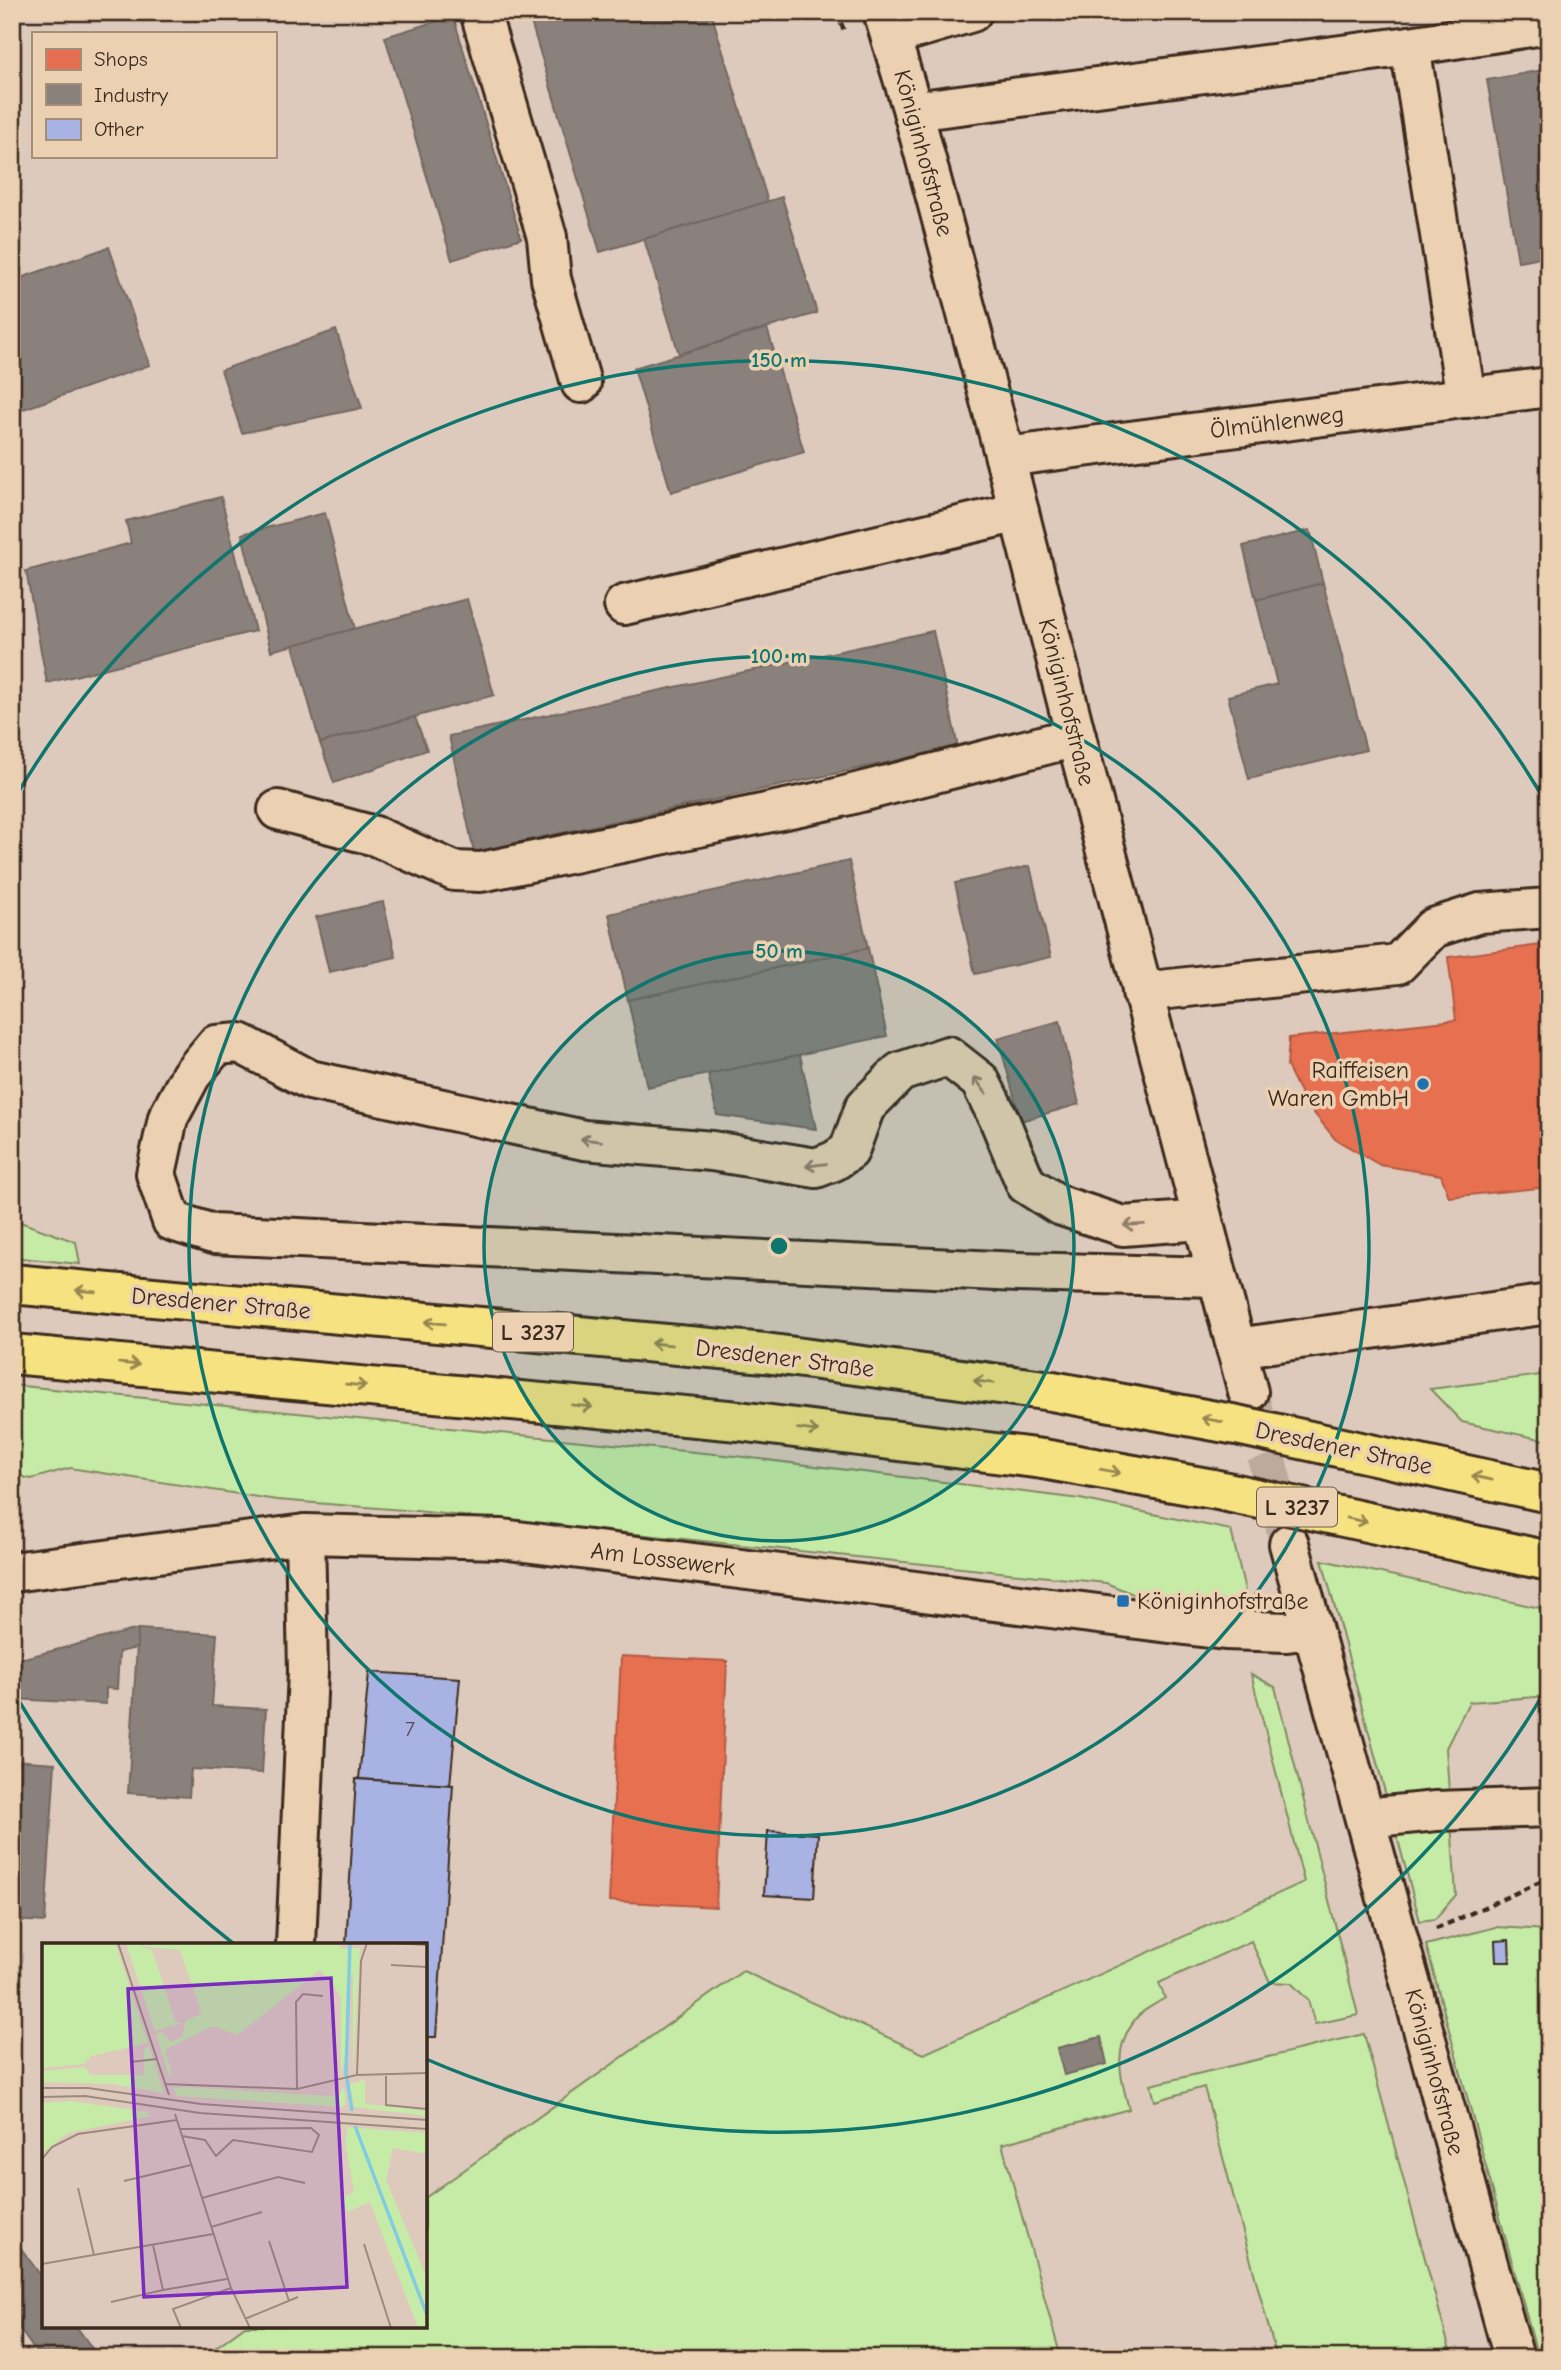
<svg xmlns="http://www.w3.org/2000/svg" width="1561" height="2370" font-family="'Comic Neue',sans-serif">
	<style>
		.green { fill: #c6eba6; stroke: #808a62; stroke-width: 2 }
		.shops { fill: #e76f51; stroke: #b35a42; stroke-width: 2 }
		.industry { fill: #8a817c; stroke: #726760; stroke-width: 2 }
		.building { fill: #a9b3e3; stroke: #3b2a1e; stroke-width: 2 }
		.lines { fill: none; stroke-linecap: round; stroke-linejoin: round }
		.minor-tunnel { stroke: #bdaa9c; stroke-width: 38; stroke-dasharray: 38 19; stroke-linecap: butt }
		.minor-casing { stroke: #3b2a1e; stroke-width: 44 }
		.major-casing { stroke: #3b2a1e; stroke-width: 44 }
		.path { stroke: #3b2a1e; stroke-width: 4.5; stroke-dasharray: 7 5; stroke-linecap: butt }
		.minor { stroke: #ebd0b2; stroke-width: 38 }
		.major { stroke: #f7e281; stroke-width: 38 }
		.major-bridge-casing { stroke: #3b2a1e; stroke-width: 44; stroke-linecap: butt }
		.major-bridge { stroke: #f7e281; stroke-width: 38 }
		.oneway { stroke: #937d68 }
		.oneway2 { stroke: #998650 }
		.ring { fill: none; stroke: #0f766e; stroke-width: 3.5 }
		.poi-dot { fill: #1f6fb2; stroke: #ebd0b2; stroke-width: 2.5 }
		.labels { text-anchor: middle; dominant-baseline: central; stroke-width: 7; stroke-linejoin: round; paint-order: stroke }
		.number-label { font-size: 21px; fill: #564c4f }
		.shield { fill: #ebd0b2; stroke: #705c4a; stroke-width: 2 }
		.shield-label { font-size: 23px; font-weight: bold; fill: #3b2a1e }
		.street-label { font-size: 24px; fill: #3b2a1e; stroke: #ebd0b2 }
		.poi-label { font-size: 24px; fill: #3b2a1e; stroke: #ebd0b2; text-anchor: end }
		.inset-river { fill: none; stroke: #81cce1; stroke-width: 3.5 }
		.inset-road { fill: none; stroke: #9d8a7d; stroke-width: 2 }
		.view { fill: #7b2cbf; fill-opacity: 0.15; stroke: #7b2cbf; stroke-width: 3.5 }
		.inset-edge { fill: none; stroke: #3b2a1e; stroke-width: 3.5 }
		.centre { fill: #0f766e; stroke: #ebd0b2; stroke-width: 3.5 }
		.ring-label { font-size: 21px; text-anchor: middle; font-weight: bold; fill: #0f766e; stroke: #ebd0b2; stroke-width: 7; stroke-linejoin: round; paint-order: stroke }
	</style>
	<rect width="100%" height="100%" fill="#decabc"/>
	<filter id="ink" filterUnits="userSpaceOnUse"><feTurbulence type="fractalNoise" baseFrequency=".0143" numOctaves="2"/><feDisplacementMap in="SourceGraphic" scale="14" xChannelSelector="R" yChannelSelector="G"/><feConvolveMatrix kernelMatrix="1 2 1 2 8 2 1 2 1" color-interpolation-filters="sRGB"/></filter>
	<g filter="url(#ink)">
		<g class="green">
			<polygon points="12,1222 20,1222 76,1242 80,1264 12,1257"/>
			<polygon points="1549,1374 1549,1441 1462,1422 1430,1389"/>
			<polygon points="12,1385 735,1456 1080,1499 1231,1530 1246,1595 1237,1601 1143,1598 1106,1583 416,1511 277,1500 70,1468 31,1479 12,1474"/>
			<polygon points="1322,1560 1549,1610 1549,1696 1469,1702 1446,1748 1456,1895 1435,1919 1420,1921 1417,1910"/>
			<path d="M1251,1674L1275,1687L1358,2015L1315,2024L1308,2000L1291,1983L1270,1982L1251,1941L1159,1983L1165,1998C1156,2004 1144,2009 1137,2017C1112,2047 1120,2075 1129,2109L1002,2144L1061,2358H201L245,2326H425V2198L743,1971L924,2054L1304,1882Z"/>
			<polygon points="1496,1927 1549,1930 1549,2358 1538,2358 1426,1945"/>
			<polygon points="1364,2034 1452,2358 1277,2358 1204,2087 1155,2101 1151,2085"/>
		</g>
		<g class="shops">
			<polygon points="1549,944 1549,1187 1449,1197 1441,1175 1380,1165 1335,1139 1305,1102 1287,1066 1289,1038 1456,1020 1448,957"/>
			<polygon points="621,1656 727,1661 716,1907 609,1901"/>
		</g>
		<g class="industry">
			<polygon points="528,12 711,12 768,202 600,252"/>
			<polygon points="453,16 521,238 452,260 385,37"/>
			<polygon points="1549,69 1549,256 1518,261 1487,80"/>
			<polygon points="782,197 817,313 679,354 644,239"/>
			<polygon points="109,247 150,365 12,413 12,281"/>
			<polygon points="767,328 804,452 671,492 634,368"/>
			<polygon points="336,330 362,408 242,433 221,370"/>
			<polygon points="221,497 255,631 47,683 26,571 131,543 126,521"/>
			<polygon points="325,513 355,629 271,651 242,534"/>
			<polygon points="1310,530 1323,583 1256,600 1243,546"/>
			<polygon points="1323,583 1366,750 1249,779 1228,696 1277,684 1256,600"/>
			<polygon points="467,599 494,695 320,743 293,645"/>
			<polygon points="933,631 958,747 474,852 449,736"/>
			<polygon points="415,717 427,750 334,783 320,743"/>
			<polygon points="849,861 868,948 628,1000 609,914"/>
			<polygon points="1030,866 1051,957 975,974 955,883"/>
			<polygon points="383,902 396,957 329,972 316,917"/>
			<polygon points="868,948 887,1036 647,1087 628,1000"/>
			<polygon points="1060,1021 1079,1104 1021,1121 998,1038"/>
			<polygon points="800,1055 816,1129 717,1115 708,1074"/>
			<polygon points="138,1629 137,1648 119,1652 117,1689 106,1688 106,1704 12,1699 12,1661"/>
			<polygon points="138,1629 217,1634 212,1706 266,1709 262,1773 191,1769 189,1797 128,1793"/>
			<polygon points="12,1699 22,1699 18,1760 12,1760"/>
			<polygon points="12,1760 55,1763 45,1922 12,1920"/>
			<polygon points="1101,2037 1107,2064 1064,2075 1057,2048"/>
			<polygon points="12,2236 44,2280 44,2326 76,2326 99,2358 40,2358 12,2318"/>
		</g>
		<g class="building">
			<polygon points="369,1672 460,1678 450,1785 359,1779"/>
			<polygon points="356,1779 453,1785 436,2037 425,2037 425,1945 346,1945"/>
			<polygon points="768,1831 818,1834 814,1898 764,1895"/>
			<polygon points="1509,1940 1510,1962 1496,1962 1495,1941"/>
		</g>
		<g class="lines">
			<polyline class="minor-tunnel" points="1251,1401 1286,1532"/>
			<g class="minor-casing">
				<g id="minor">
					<polyline points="480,12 547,237 551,279 581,383"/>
					<polyline points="883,12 913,111 1005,457 1076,737 1248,1392"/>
					<polyline points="891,36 972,12"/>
					<polyline points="1410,46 1549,24"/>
					<polyline points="913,111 1410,46 1466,398"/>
					<polyline points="1005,457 1549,387"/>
					<polyline points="624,605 1019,512"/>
					<polyline points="278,810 375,836 454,871 481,872 829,800 1076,737"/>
					<polyline points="1142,992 1398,964 1433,928 1480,913 1549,908"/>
					<polyline points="1202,1220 1123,1226 1059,1205 1026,1184 999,1119 980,1081 948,1056 900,1072 865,1107 849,1151 834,1161 816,1168 712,1151 584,1140 310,1080 240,1043 216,1045 191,1075 168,1118 156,1174 172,1221 213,1234 1018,1272 1217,1277"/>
					<polyline points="1236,1348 1549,1304"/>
					<polyline points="1289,1544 1514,2358"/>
					<polyline points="12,1572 305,1534 502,1539 1225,1630 1287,1632 1312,1629"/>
					<polyline points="1365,1818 1436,1811 1549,1807"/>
					<polyline points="296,1945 308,1671 305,1534"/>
				</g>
			</g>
			<g class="major-casing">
				<g id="major">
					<polyline points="12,1284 765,1353 1052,1391"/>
					<polyline points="12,1354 739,1421 1043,1459"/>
				</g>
			</g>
			<g class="path">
				<polyline points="836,12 844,30"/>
				<polyline points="1436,1929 1549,1878"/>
			</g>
			<use href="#minor" class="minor"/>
			<use href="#major" class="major"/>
			<g class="major-bridge-casing">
				<g id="major-bridge">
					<polyline points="1052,1391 1237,1425 1549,1493"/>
					<polyline points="1043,1459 1213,1489 1549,1561"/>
				</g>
			</g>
			<use href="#major-bridge" class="major-bridge"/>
		</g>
		<defs><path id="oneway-shaft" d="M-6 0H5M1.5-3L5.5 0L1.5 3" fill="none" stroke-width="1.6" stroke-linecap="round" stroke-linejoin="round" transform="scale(1.75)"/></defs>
		<g class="oneway">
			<use href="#oneway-shaft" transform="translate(980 1085) rotate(-126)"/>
			<use href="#oneway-shaft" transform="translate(591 1140) rotate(-173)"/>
			<use href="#oneway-shaft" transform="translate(816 1165) rotate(173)"/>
			<use href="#oneway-shaft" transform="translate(1134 1225) rotate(177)"/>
		</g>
		<g class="oneway2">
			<use href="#oneway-shaft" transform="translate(86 1291) rotate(-175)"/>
			<use href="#oneway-shaft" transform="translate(435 1323) rotate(-175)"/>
			<use href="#oneway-shaft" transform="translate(661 1344) rotate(-175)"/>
			<use href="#oneway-shaft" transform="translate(129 1364) rotate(5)"/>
			<use href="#oneway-shaft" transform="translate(984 1382) rotate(-173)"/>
			<use href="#oneway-shaft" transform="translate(356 1385) rotate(5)"/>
			<use href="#oneway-shaft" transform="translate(582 1406) rotate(6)"/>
			<use href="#oneway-shaft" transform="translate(1212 1420) rotate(-170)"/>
			<use href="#oneway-shaft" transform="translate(808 1430) rotate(7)"/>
			<use href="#oneway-shaft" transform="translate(1110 1471) rotate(10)"/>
			<use href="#oneway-shaft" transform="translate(1482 1478) rotate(-168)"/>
			<use href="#oneway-shaft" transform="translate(1357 1520) rotate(12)"/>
		</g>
	</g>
	<circle cx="779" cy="1246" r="295" fill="#0f766e" fill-opacity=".12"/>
	<g class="ring">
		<circle cx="779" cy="1246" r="295"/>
		<circle cx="779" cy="1246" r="590"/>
		<path d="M1546 1689A886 886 0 0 1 426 2059M234 1944A886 886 0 0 1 16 1696M16 796A886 886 0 0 1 1546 803"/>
	</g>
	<g class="poi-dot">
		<circle cx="1423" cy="1084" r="7"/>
		<rect x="1116" y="1594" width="14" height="14" rx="3.5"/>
	</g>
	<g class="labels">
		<g class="number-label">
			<text x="410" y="1729">7</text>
		</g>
		<g class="shield">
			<rect x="493" y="1312.5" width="80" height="39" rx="5"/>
			<rect x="1257" y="1487.5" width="80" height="39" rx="5"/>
		</g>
		<g class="shield-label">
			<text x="533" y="1332">L 3237</text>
			<text x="1297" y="1507">L 3237</text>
		</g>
		<g class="street-label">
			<text transform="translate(924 153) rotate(75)">Königinhofstraße</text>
			<text transform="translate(1277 422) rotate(-7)">Ölmühlenweg</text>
			<text transform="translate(1067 702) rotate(76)">Königinhofstraße</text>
			<text transform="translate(221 1303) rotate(5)">Dresdener Straße</text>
			<text transform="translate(785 1358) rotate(7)">Dresdener Straße</text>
			<text transform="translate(1344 1448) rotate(12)">Dresdener Straße</text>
			<text transform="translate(663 1559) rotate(7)">Am Lossewerk</text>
			<text transform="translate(1435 2072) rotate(75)">Königinhofstraße</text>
		</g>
		<g class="poi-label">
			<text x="1409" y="1070">Raiffeisen<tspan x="1409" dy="28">Waren GmbH</tspan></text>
			<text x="1137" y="1601" text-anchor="start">Königinhofstraße</text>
		</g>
	</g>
	<g transform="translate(42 1943)">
		<rect width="385" height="385" fill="#decabc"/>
		<path d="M0,0H73L106,100L49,113L42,121L0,125ZM84,0H294L301,6L318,5L311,129V30L305,44L304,106L299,133V53L278,27L195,92L171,83L123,107L131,134L127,133L114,91L120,89L129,99L140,94L144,77L160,71L138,7L97,3L110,7L134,80H141L113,88ZM107,103L122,150L71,141L0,139V128L43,124L48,132H102V107ZM323,137V161L385,168V173L312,164L308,141ZM145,144L286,153L296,152L302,144L304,159L301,164L134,153L132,145ZM29,158L105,169L109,173L26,190L0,210V160ZM287,183L385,190V211L351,205L344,237L385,335V385H376L328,259L305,269L301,255L312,249L303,198L306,185Z" fill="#c6eba6"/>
		<path class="inset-river" d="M308,0L304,130L310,168M313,183L385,372"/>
		<path class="inset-road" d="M76,0L127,152M351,0L385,2M349,22L385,24M88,119L115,116M315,132L385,130M344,133V162L385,166M123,141L255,146L315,132L319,18L325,0M0,145H46L159,161L385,177M255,146L254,59L261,51L281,53M0,154L43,153L158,170L385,186M133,171L189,345L208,385M138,186L269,185L277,192L270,209L191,197L174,213L163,197L140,193M0,216L10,204L36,191L135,177M82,238L149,222M36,245L52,312M160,255L236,234L263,240M169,284L220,269M227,298L247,358M322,301L349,385M111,302L121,347L185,336M0,321L171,291M69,359L121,347M203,376L256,354M139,385L131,366L189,345"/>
		<path class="view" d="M289,35L305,344L102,354L86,46Z"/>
		<rect width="385" height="385" class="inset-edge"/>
	</g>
	<circle cx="779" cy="1246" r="10" class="centre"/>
	<g class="ring-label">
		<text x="779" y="367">150 m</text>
		<text x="779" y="663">100 m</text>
		<text x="779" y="958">50 m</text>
	</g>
	<rect width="1561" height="2370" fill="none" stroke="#ebd0b2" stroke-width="42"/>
	<rect x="21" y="21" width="1519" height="2328" fill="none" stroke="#3b2a1e" stroke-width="2.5" filter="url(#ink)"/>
	<rect x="32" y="32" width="245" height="126" fill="#ebd0b2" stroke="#a58e77" stroke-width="2"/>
	<rect x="46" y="49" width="35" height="21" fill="#e76f51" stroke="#a58e77" stroke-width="2"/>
	<text x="94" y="66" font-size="21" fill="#3b2a1e">Shops</text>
	<rect x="46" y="84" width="35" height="21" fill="#8a817c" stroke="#a58e77" stroke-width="2"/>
	<text x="94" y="102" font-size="21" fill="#3b2a1e">Industry</text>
	<rect x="46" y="119" width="35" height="21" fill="#a9b3e3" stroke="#a58e77" stroke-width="2"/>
	<text x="94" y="136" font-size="21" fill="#3b2a1e">Other</text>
</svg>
